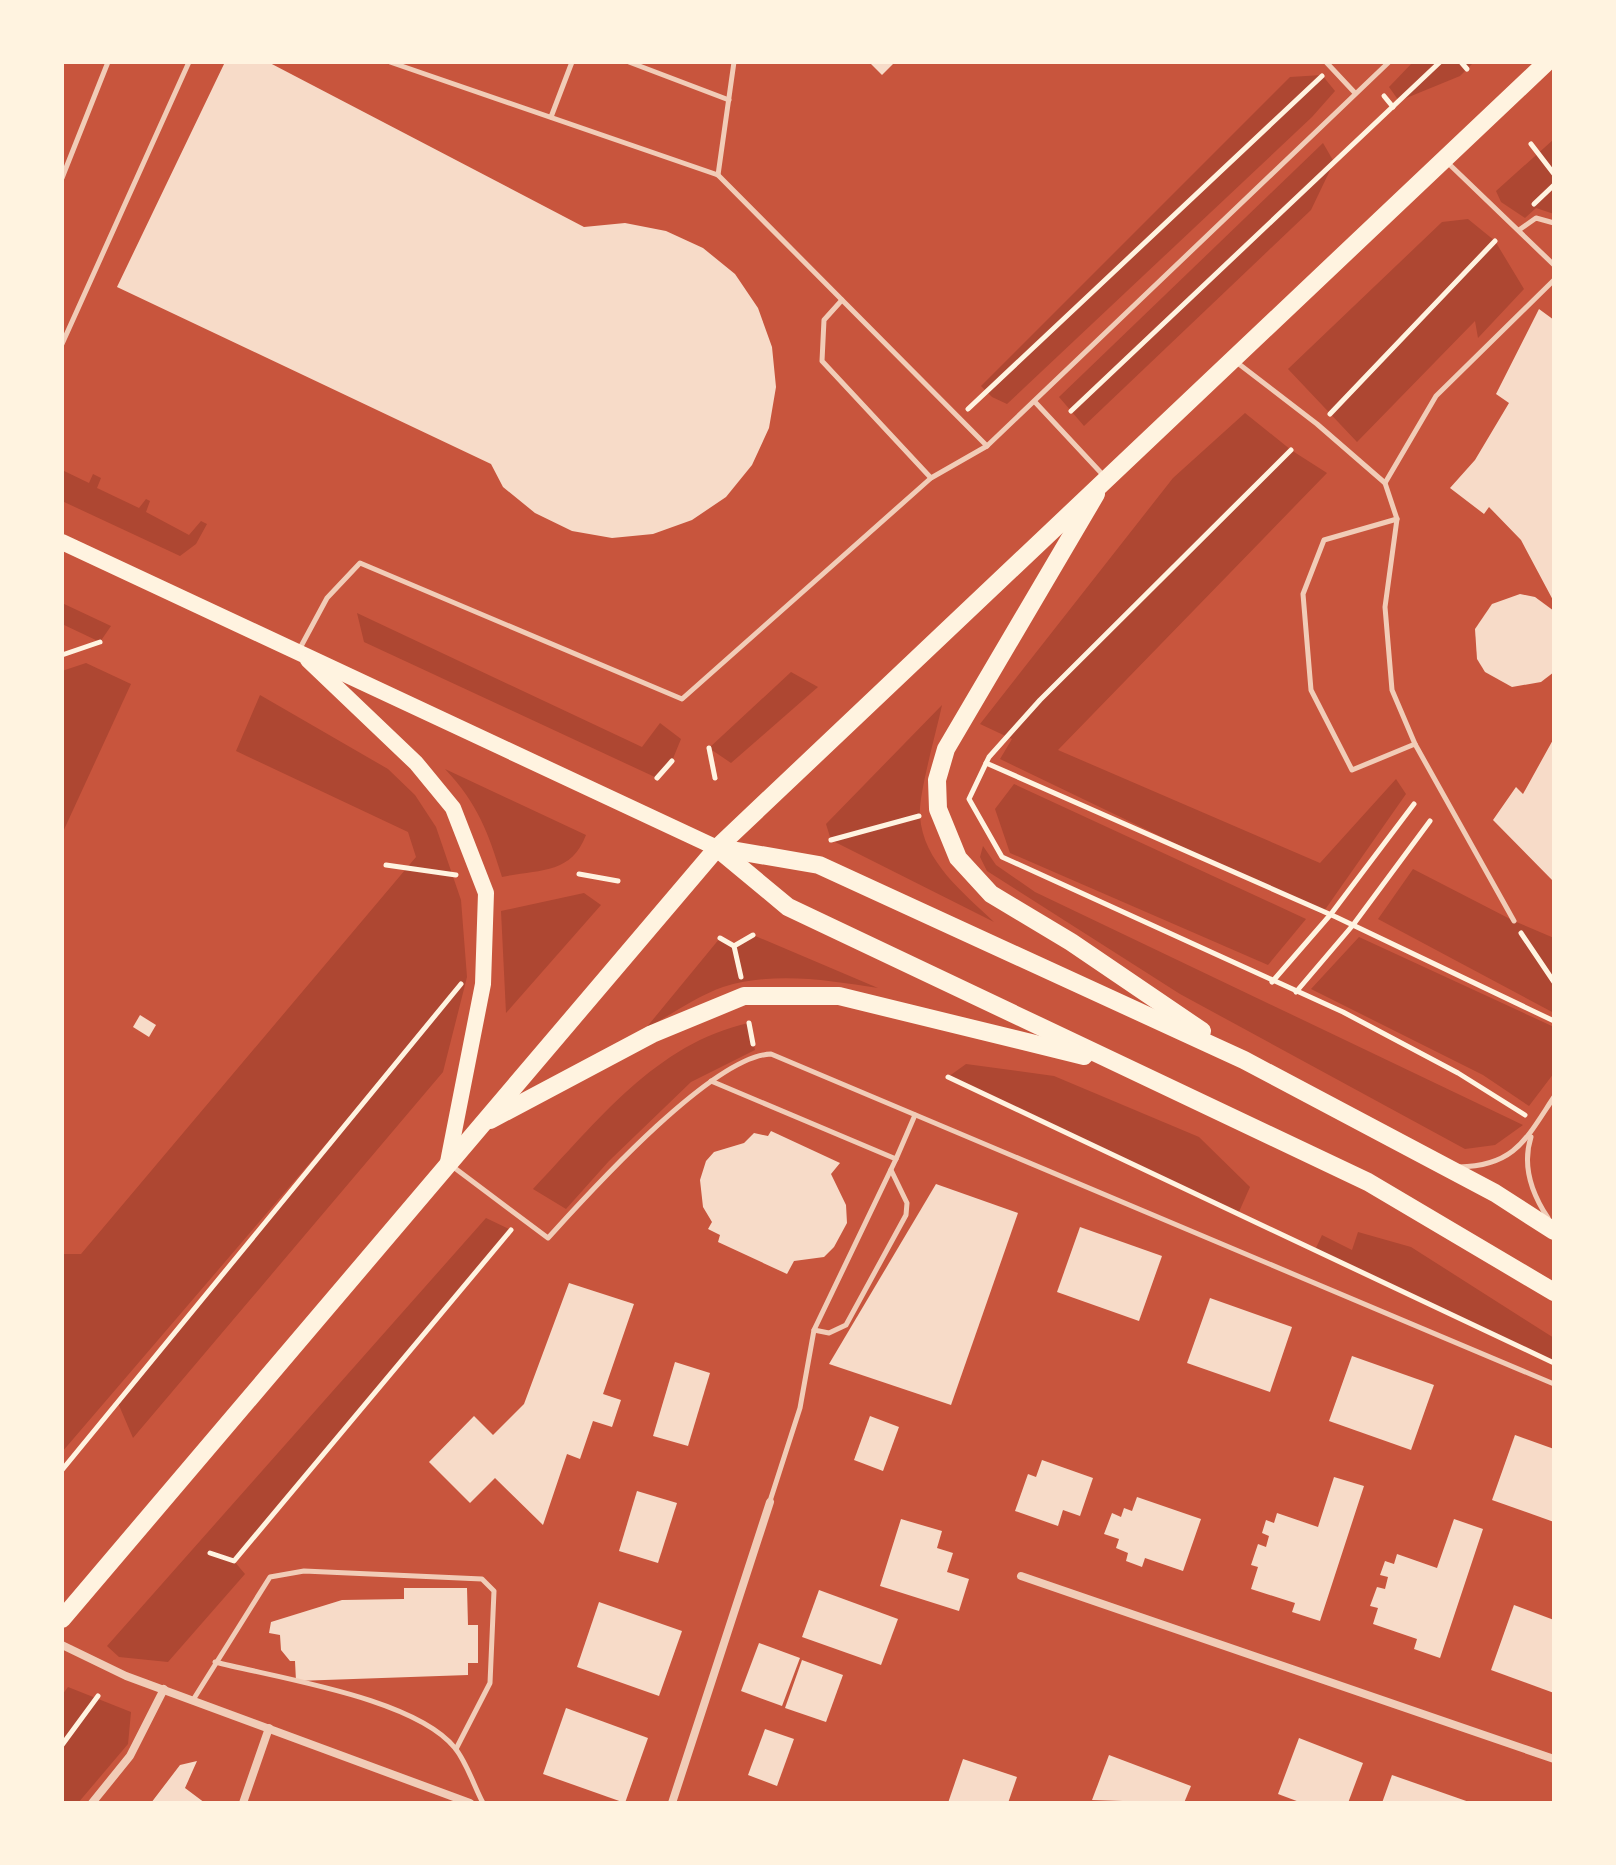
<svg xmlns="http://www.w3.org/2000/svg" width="1616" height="1865" font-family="Raleway,sans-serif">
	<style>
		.green { fill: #ae4732 }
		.building { fill: #f7dbc8 }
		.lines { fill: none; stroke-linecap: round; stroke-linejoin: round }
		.path { stroke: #fff3e0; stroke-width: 5 }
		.service { stroke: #f1ccb7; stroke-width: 5 }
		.minor { stroke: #f1ccb7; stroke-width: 8 }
		.secondary { stroke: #fff3e0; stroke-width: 16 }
		.primary { stroke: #fff3e0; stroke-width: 18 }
	</style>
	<rect width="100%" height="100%" fill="#c8553d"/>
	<g class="green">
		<polygon points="1413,62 1474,62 1460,76 1399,101 1389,87"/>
		<polygon points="1322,75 1335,91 1312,117 1007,404 992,397 981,386 1290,77"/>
		<polygon points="1554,139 1554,214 1536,208 1525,218 1501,202 1496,191"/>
		<polygon points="1323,143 1334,162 1311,210 1084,426 1059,397"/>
		<polygon points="1468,219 1495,241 1524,289 1478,338 1475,321 1357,442 1288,369 1442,222"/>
		<polygon points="1245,413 1291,450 1327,473 1058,750 1320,863 1396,779 1406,794 1322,914 1000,759 1012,739 980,724 1173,478"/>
		<polygon points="62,470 89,483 93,474 101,478 97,488 139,508 146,499 150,501 146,512 189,535 201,521 207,524 196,544 180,556 62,501"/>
		<polygon points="62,603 111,626 100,642 62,624"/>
		<polygon points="357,613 642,747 660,723 681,739 672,761 657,778 364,642"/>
		<polygon points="86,663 131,684 62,834 62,671"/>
		<polygon points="791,672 818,687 731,763 709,748"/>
		<polygon points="260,695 388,769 415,795 436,827 461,900 467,977 443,1072 133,1438 118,1403 393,1066 62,1452 62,1254 81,1254 416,857 408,832 236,751"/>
		<path d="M942,705C937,730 918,795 920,816C923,862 964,893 994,922L831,840L826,824Z"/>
		<path d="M445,769L586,835C571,875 539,869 502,877C488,832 478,804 445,769Z"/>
		<polygon points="1014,784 1306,919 1268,965 1010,853 995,809"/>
		<polygon points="983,846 996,865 1035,892 1523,1125 1495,1145 1465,1149 1180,994 987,871 980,857"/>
		<polygon points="1413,869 1514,921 1554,938 1554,1013 1378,919"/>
		<polygon points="584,893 601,905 506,1013 501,911"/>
		<path d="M753,935L878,988C828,980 773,971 723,987C697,996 671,1015 646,1028L720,938L734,946Z"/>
		<polygon points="1359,937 1554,1027 1554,1073 1529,1106 1483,1075 1311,989"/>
		<path d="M749,1023L755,1050L691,1082L609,1161L566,1209L533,1189C596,1123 656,1043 749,1023Z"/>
		<polygon points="966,1064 1054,1076 1199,1137 1250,1187 1238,1214 948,1077"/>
		<polygon points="486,1218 511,1230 234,1561 245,1574 168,1662 119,1657 107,1646"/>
		<polygon points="1358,1232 1411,1247 1554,1338 1554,1363 1315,1250 1322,1235 1352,1250"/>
		<polygon points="68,1687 131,1712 128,1744 78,1803 62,1803 62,1695"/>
	</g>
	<g class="building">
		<polygon points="225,62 268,62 584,227 625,223 666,231 703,248 735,274 758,308 772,347 776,387 769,428 752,465 726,497 692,520 653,534 612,538 572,531 535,513 503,487 491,464 117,287"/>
		<polygon points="869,62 895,62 882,75"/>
		<polygon points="1539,309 1554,320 1554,602 1521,540 1489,507 1484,514 1450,488 1475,460 1509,403 1496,394"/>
		<polygon points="1520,594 1535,597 1554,611 1554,672 1541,682 1512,687 1485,672 1477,659 1475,629 1492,604"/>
		<polygon points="1554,738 1554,882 1493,820 1516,787 1523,794"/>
		<polygon points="140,1015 156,1025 149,1037 133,1027"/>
		<polygon points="771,1131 840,1163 831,1174 846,1205 847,1223 834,1247 824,1257 794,1261 787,1274 718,1242 720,1235 708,1229 712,1222 703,1207 700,1180 706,1161 714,1152 744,1143 754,1133 768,1136"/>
		<polygon points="936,1184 1018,1213 951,1405 829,1364"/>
		<polygon points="1080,1227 1162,1256 1139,1321 1057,1292"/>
		<polygon points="569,1283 634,1304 603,1394 621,1400 612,1427 593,1421 580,1459 567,1454 543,1525 495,1478 470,1503 429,1462 474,1416 493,1435 524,1404"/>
		<polygon points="1210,1298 1292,1327 1270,1392 1187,1363"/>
		<polygon points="1352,1356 1434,1385 1411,1450 1329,1421"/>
		<polygon points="675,1362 710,1373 688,1446 653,1436"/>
		<polygon points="870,1416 899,1427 883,1471 854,1460"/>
		<polygon points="1515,1435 1554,1449 1554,1522 1492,1500"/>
		<polygon points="1042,1460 1093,1478 1080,1516 1063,1510 1058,1526 1015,1511 1028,1474 1036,1477"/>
		<polygon points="1334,1477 1364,1486 1320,1621 1292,1612 1295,1603 1251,1589 1258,1567 1251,1565 1258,1544 1266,1547 1269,1536 1262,1533 1266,1520 1274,1523 1277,1513 1318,1527"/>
		<polygon points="637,1491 677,1503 658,1563 619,1551"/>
		<polygon points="1137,1497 1201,1519 1183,1571 1145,1558 1142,1567 1126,1561 1128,1553 1116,1548 1119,1539 1104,1534 1112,1513 1121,1517 1124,1508 1132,1511"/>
		<polygon points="901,1519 942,1531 937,1548 953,1553 947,1572 969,1579 959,1611 880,1586"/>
		<polygon points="1454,1519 1483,1529 1440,1658 1414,1649 1417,1639 1373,1624 1378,1608 1370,1606 1377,1587 1385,1589 1388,1577 1380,1575 1385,1561 1394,1564 1397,1554 1437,1568"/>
		<polygon points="404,1588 467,1588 468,1625 478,1625 478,1663 468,1663 468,1675 296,1681 295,1661 290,1661 281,1650 280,1635 269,1633 271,1622 342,1600 404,1599"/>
		<polygon points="819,1590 898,1619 881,1665 802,1637"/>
		<polygon points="599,1602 682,1631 659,1696 577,1667"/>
		<polygon points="1514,1605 1554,1620 1554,1693 1491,1670"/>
		<polygon points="759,1643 800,1658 782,1706 741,1691"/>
		<polygon points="802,1660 843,1675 826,1722 785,1708"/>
		<polygon points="566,1708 648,1738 625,1803 543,1774"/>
		<polygon points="765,1729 794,1739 777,1786 748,1775"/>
		<polygon points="1299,1738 1363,1763 1348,1803 1302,1803 1278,1794"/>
		<polygon points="1109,1755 1191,1786 1184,1803 1092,1800"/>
		<polygon points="963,1759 1017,1777 1008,1803 948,1803"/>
		<polygon points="197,1761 185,1788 205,1803 151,1803 180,1765"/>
		<polygon points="1392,1775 1472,1803 1382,1803"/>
	</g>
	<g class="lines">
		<g class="path">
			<polyline points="1461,62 1467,69"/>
			<polyline points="1384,96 1393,107"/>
			<polyline points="1531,144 1554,174"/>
			<polyline points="1534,204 1554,185"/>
			<polyline points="968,409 1322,76"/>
			<polyline points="1071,411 1440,62"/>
			<polyline points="1330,414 1495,241"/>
			<polyline points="1291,450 1040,700 989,757 969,799 1002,857 1343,1012 1458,1073 1525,1115"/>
			<polyline points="62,655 100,642"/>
			<polyline points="709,748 715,778"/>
			<polyline points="986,763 1336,917 1554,1021"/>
			<polyline points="657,778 672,761"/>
			<polyline points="831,840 919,816"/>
			<polyline points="386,865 456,875"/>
			<polyline points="579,874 618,881"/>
			<polyline points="1521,933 1554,982"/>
			<polyline points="720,938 734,946"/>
			<polyline points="741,977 734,946 753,935"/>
			<polyline points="1272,982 1331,914 1414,804"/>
			<polyline points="1296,992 1353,925 1430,821"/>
			<polyline points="749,1023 753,1044"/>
			<polyline points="948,1077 1554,1363"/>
			<polyline points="62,1470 461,984"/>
			<polyline points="210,1553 234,1561 511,1230"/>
			<polyline points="62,1745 98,1696"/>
		</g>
		<g class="service">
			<polyline points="390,62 718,175 987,446"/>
			<polyline points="629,62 729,100"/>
			<polyline points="1326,62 1355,93"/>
			<polyline points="551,117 572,62"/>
			<polyline points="1448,163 1554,265"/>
			<polyline points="718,175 734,62"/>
			<polyline points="62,178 108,62"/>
			<polyline points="1519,230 1536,218 1554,223"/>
			<polyline points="842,300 824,320 822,361 931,478"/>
			<polyline points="62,344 189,62"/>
			<polyline points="1235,361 1317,424 1385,483 1397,519 1324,540 1303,594 1311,690 1352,770 1415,744 1514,921"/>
			<polyline points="1035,402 1104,476"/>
			<polyline points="1385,483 1436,396 1554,280"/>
			<polyline points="1397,519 1385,607 1392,690 1415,744"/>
			<polyline points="299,650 327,598 360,563 682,699 931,478 987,446 1389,62"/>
			<polyline points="711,1081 896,1159 915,1115"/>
			<path d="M1531,1137C1522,1165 1532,1194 1548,1218"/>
			<path d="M452,1166L548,1238C589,1193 712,1056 771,1054L1554,1384"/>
			<path d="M1459,1167C1515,1166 1526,1139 1554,1097"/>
			<polyline points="814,1330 829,1333 846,1325 906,1215 907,1203 891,1170"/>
			<polyline points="770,1501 800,1408 814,1330 896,1159"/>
			<path d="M215,1662C277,1678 415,1698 455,1748C467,1763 474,1786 483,1803"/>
			<polyline points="193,1700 270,1577 304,1571 482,1579 494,1591 490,1683 456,1749"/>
		</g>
		<g class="minor">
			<polyline points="1021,1576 1554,1759"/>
			<polyline points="62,1645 126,1676 470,1803"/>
			<polyline points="92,1803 130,1756 164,1689"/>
			<polyline points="243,1803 269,1728"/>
			<polyline points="672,1803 770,1502"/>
		</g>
		<g class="secondary">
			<polyline points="62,542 717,848"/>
			<polyline points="308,660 416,763 453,808 486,893 483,984 448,1162"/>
		</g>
		<g class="primary">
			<polyline points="1096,494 946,749 937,780 938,809 958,858 991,894 1071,942 1202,1031"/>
			<polyline points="717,848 788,907 1368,1182 1554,1292"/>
			<polyline points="720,848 819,865 1244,1060 1495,1193 1554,1231"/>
			<polyline points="490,1120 652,1034 744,996 839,996 1084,1056"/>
			<polyline points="62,1619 717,848 1547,62"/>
		</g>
	</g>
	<rect width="1616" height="1865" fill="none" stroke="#fff3e0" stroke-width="128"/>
</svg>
